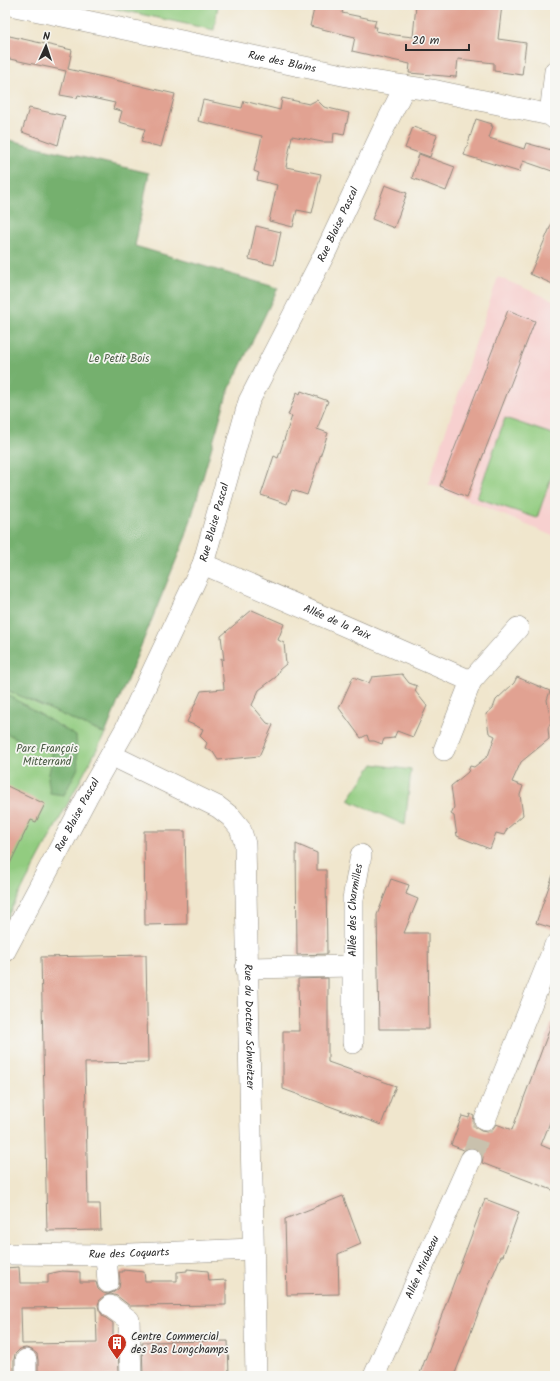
<svg xmlns="http://www.w3.org/2000/svg" width="560" height="1381" font-family="Kalam,sans-serif">
	<style>
		.built { fill: #f7d0cf }
		.green { fill: #92cc80; stroke: #5e7c56 }
		.forest { fill: #75b06e; stroke: #506e4c }
		.building { fill: #e1a292; fill-rule: evenodd }
		.lines { fill: none; stroke-linecap: round; stroke-linejoin: round }
		.street-tunnel { stroke: #c9c1ad; stroke-width: 21; stroke-dasharray: 21 10; stroke-linecap: butt }
		.street-casing { stroke: #8e887c; stroke-width: 22 }
		.street { stroke: #fff; stroke-width: 21 }
		.labels { text-anchor: middle; dominant-baseline: central; stroke-width: 3.5; stroke-linejoin: round; paint-order: stroke }
		.street-label { font-size: 11px; fill: #2b2b2b; stroke: #f6f6f2 }
		.park-label { font-size: 11px; fill: #4a5b44; stroke: #f6f6f2 }
		.poi-label { font-size: 11px; fill: #2b2b2b; stroke: #f6f6f2; text-anchor: start }
	</style>
	<rect width="100%" height="100%" fill="#f6f6f2"/>
	<filter id="ink" filterUnits="userSpaceOnUse"><feTurbulence type="fractalNoise" baseFrequency=".025" numOctaves="2"/><feDisplacementMap in="SourceGraphic" scale="8" xChannelSelector="R" yChannelSelector="G"/><feConvolveMatrix kernelMatrix="1 2 1 2 8 2 1 2 1" color-interpolation-filters="sRGB"/></filter>
	<filter id="wash" filterUnits="userSpaceOnUse"><feTurbulence type="fractalNoise" baseFrequency=".012" numOctaves="4" result="noise"/><feDisplacementMap in="SourceGraphic" scale="16" xChannelSelector="R" yChannelSelector="G"/><feGaussianBlur stdDeviation="0.9" result="paint"/><feColorMatrix in="noise" values="0 0 0 0 0 0 0 0 0 0 0 0 0 0 0 0 0 1.4 0 .05"/><feComposite in="paint" operator="in"/></filter>
	<g filter="url(#wash)">
		<rect width="100%" height="100%" fill="#f0e6cd"/>
		<polygon class="built" points="498,277 555,301 555,537 428,483"/>
		<g class="green">
			<polygon points="98,5 218,5 214,30"/>
			<polygon points="505,418 555,435 555,466 537,518 477,498"/>
			<polygon points="5,689 105,734 5,921"/>
			<polygon points="373,764 411,770 405,825 348,800"/>
		</g>
		<g class="forest">
			<polygon points="5,139 149,173 135,246 278,288 227,394 186,536 105,734 5,689"/>
			<polygon points="5,693 76,736 78,768 64,795 50,793 48,778 52,760 52,751 34,747 8,734 5,734"/>
		</g>
		<g id="blocks">
			<g class="building">
				<polygon points="315,5 344,5 342,13 376,20 374,27 377,27 376,31 395,35 413,37 416,5 502,5 498,39 526,43 522,75 494,71 494,63 458,59 456,77 409,73 410,64 352,51 355,37 310,26"/>
				<polygon points="5,35 72,50 68,69 175,94 161,147 141,142 145,129 119,122 122,111 113,109 115,103 78,95 77,98 60,95 66,71 5,58"/>
				<polygon points="282,98 309,104 317,100 324,107 349,113 344,135 334,133 333,142 322,142 292,136 286,167 321,174 312,213 297,210 293,227 269,221 277,185 257,180 259,173 254,171 262,136 198,121 203,100 242,108 244,101 280,110"/>
				<polygon points="29,108 65,116 58,145 22,132"/>
				<polygon points="476,119 492,124 491,126 493,126 489,138 524,149 526,143 555,151 555,172 523,161 519,172 464,155"/>
				<polygon points="413,127 437,135 430,157 405,148"/>
				<polygon points="419,154 455,167 446,191 412,178"/>
				<polygon points="385,185 407,193 394,228 372,219"/>
				<polygon points="555,216 555,285 530,274"/>
				<polygon points="256,226 281,232 274,265 249,259"/>
				<polygon points="508,310 535,321 467,497 440,486"/>
				<polygon points="301,391 328,401 317,429 328,433 307,495 292,490 287,504 261,495 274,456 278,458 292,416 288,415 297,392 300,394"/>
				<polygon points="252,610 284,624 278,640 284,643 286,664 279,670 276,677 259,690 252,705 267,723 273,725 259,756 218,760 213,752 205,748 207,743 200,736 203,729 187,722 201,691 224,689 221,658 224,660 221,636"/>
				<polygon points="402,674 409,683 417,686 415,691 427,706 413,737 397,731 394,738 384,739 382,744 374,741 369,741 367,735 361,738 339,708 353,677 369,683 372,677"/>
				<polygon points="517,677 550,691 547,700 551,722 548,728 549,739 521,762 512,782 523,786 520,795 523,815 507,829 504,835 496,833 490,849 457,836 454,816 451,814 454,807 451,786 468,772 470,766 474,767 488,756 495,736 489,733 486,714 493,708 496,700 514,683"/>
				<polygon points="5,785 45,804 36,822 31,820 5,874"/>
				<polygon points="144,831 185,831 187,924 145,925"/>
				<polygon points="296,844 317,853 317,870 326,870 327,954 297,955"/>
				<polygon points="553,875 555,875 555,929 536,923"/>
				<polygon points="391,879 409,885 406,894 418,899 404,933 428,933 429,1029 379,1029 377,915"/>
				<polygon points="146,955 148,1062 85,1063 88,1204 100,1204 101,1230 47,1231 41,957"/>
				<polygon points="328,978 328,1062 396,1086 381,1125 283,1089 283,1031 299,1031 298,979"/>
				<polygon points="553,1020 555,1020 555,1110 541,1145 555,1151 555,1191 482,1163 483,1157 481,1152 476,1148 469,1147 464,1150 451,1145 462,1116 469,1118 470,1114 474,1116 473,1121 475,1127 481,1131 487,1132 492,1130 496,1124 512,1130"/>
				<polygon points="343,1196 361,1244 338,1254 339,1294 287,1295 285,1219"/>
				<polygon points="485,1199 519,1212 503,1256 501,1256 489,1285 454,1376 419,1376"/>
				<path d="M19,1267L20,1283H48V1274L62,1271L80,1272V1282H96L98,1289L103,1293L108,1294L114,1292L119,1288L120,1281L119,1272H123V1270L144,1272L145,1281H177V1272L187,1271V1269L208,1271L209,1281L226,1280V1305L130,1306L117,1296L111,1294L106,1295L100,1299L98,1305L99,1310L103,1316L113,1323V1343H118L119,1376H38V1360L37,1354L32,1350L26,1348L20,1349L15,1354L14,1360V1376H5V1268ZM96,1307L97,1343L22,1344L21,1308Z"/>
				<polygon points="228,1341 229,1376 143,1376 142,1342"/>
			</g>
		</g>
	</g>
	<g filter="url(#ink)">
		<use href="#blocks" fill-opacity="0" stroke="#8e887c" stroke-width="1"/>
		<g class="lines">
			<polyline class="street-tunnel" points="471,1159 485,1120"/>
			<g class="street-casing">
				<g id="street">
					<path id="s1" d="M10,5L371,81L437,91L550,115L555,119"/>
					<polyline points="550,115 555,71"/>
					<path id="s2" d="M203,564L471,681L444,750"/>
					<polyline points="471,681 518,628"/>
					<path id="s3" d="M111,755L218,807L231,817L240,828L245,844L256,1376"/>
					<path id="s4" d="M5,951L88,795L125,730L203,564L249,401L326,251L382,132L405,86"/>
					<polyline points="246,968 353,966"/>
					<path id="s5" d="M353,1043V899L361,855"/>
					<polyline points="485,1120 555,945"/>
					<path id="s6" d="M5,1254L106,1255L253,1249"/>
					<polyline points="106,1255 108,1282"/>
					<polyline points="110,1306 129,1320 131,1376"/>
					<polyline points="26,1360 26,1376"/>
					<path id="s7" d="M374,1376L471,1159"/>
				</g>
			</g>
			<use href="#street" class="street"/>
		</g>
	</g>
	<defs>
		<g id="building-pin" transform="scale(1)"><path d="M0 17L-7.5 6A9.5 9.5 0 1 1 7.5 6Z" fill="#c8321e" stroke="#f6f6f2"/><path d="M-4-6H4V6H1V3H-1V6H-4ZM-2.5-4.3h1.7v1.8h-1.7ZM.8-4.3h1.7v1.8H.8ZM-2.5-1h1.7V.8h-1.7ZM.8-1h1.7V.8H.8Z" fill="#fff"/></g>
	</defs>
	<g fill-rule="evenodd">
		<use href="#building-pin" x="117" y="1343"/>
	</g>
	<g class="labels">
		<g class="street-label">
			<text stroke="none"><textPath href="#s1" startOffset="278">Rue des Blains</textPath></text>
			<text stroke="none"><textPath href="#s4" startOffset="802">Rue Blaise Pascal</textPath></text>
			<text stroke="none"><textPath href="#s4" startOffset="478">Rue Blaise Pascal</textPath></text>
			<text stroke="none"><textPath href="#s2" startOffset="146">Allée de la Paix</textPath></text>
			<text stroke="none"><textPath href="#s4" startOffset="154">Rue Blaise Pascal</textPath></text>
			<text stroke="none"><textPath href="#s5" startOffset="133">Allée des Charmilles</textPath></text>
			<text stroke="none"><textPath href="#s3" startOffset="349">Rue du Docteur Schweitzer</textPath></text>
			<text stroke="none"><textPath href="#s6" startOffset="124">Rue des Coquarts</textPath></text>
			<text stroke="none"><textPath href="#s7" startOffset="119">Allée Mirabeau</textPath></text>
		</g>
		<g class="park-label">
			<text x="119" y="359">Le Petit Bois</text>
			<text x="47" y="749">Parc François<tspan x="47" dy="13">Mitterrand</tspan></text>
		</g>
		<g class="poi-label">
			<text x="131" y="1337">Centre Commercial<tspan x="131" dy="13">des Bas Longchamps</tspan></text>
		</g>
	</g>
	<rect width="560" height="1381" fill="none" stroke="#f6f6f2" stroke-width="20"/>
	<g transform="translate(46 46) rotate(3)" stroke="#f6f6f2" stroke-width="3" paint-order="stroke">
	<path d="M0-3L7 15L0 10L-7 15Z" fill="#2b2b2b"/>
	<text y="-6" font-size="11" font-weight="bold" text-anchor="middle" fill="#2b2b2b">N</text>
	</g>
	<path d="M406 44v6h63v-6" fill="none" stroke="#2b2b2b" stroke-width="2"/>
	<text x="412" y="44" font-size="12" fill="#2b2b2b" stroke="#f6f6f2" stroke-width="3" paint-order="stroke">20 m</text>
</svg>
